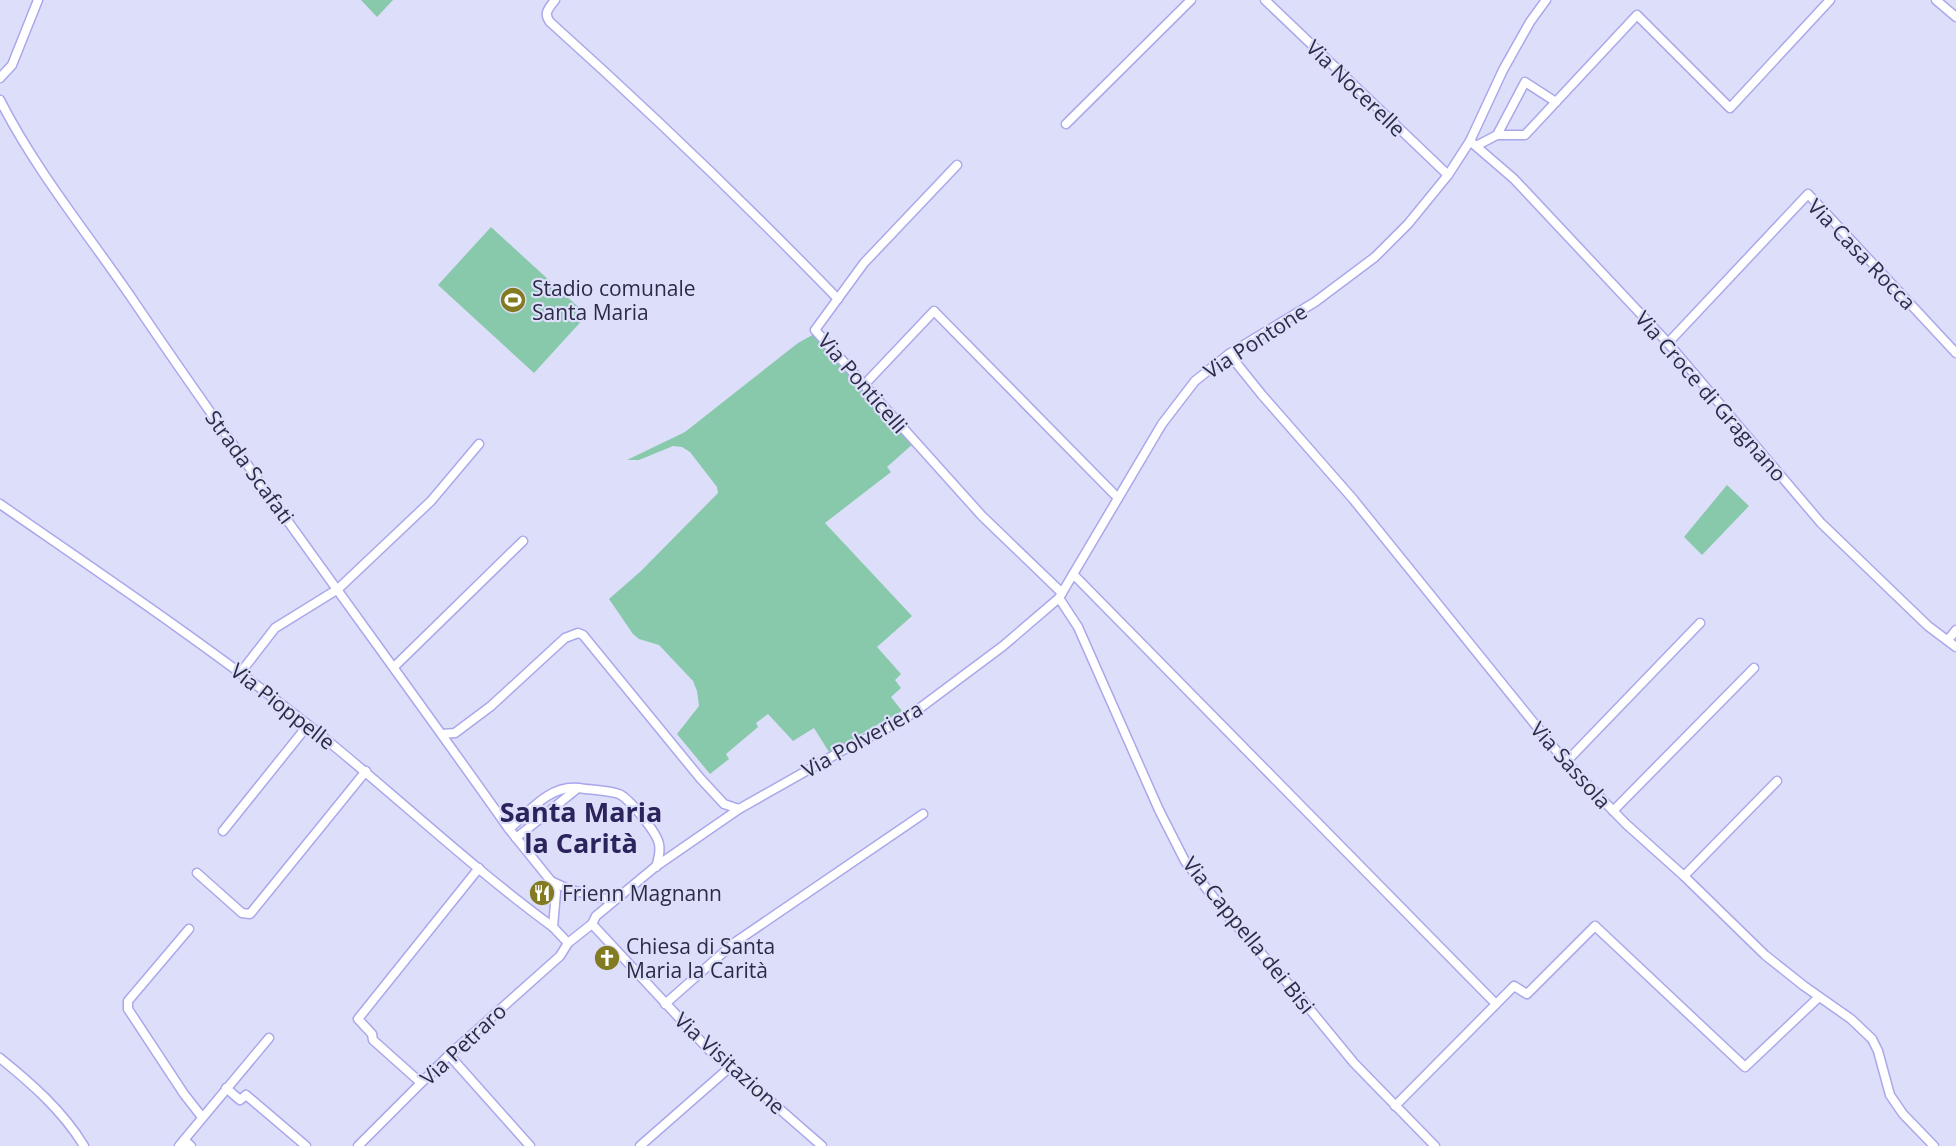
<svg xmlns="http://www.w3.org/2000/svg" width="1956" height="1146" font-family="'Open Sans',sans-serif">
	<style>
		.green { fill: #88c9ac }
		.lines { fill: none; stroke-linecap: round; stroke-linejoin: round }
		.minor-casing { stroke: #aaa8eb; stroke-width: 11 }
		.minor { stroke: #fff; stroke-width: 8 }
		.labels { text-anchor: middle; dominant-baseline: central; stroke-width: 4.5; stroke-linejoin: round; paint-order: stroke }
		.street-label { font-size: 21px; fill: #2c2b46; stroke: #dddefa }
		.poi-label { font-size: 21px; fill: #2c2b46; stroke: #dddefa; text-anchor: start }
		.district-label { font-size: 27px; font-weight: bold; fill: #2b235b; stroke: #dddefa }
	</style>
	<rect width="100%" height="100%" fill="#dddefa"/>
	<g class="green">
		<polygon points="361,0 393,0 377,17"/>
		<polygon points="491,227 587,315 534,373 438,285"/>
		<polygon points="816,333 914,443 887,467 891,472 825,523 912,616 877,647 901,674 895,680 901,688 891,697 902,711 829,752 814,728 793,741 768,714 756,723 758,727 726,754 729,759 710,774 677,734 699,706 697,691 693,681 659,645 639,639 633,634 609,599 641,571 718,493 717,487 690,452 682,447 673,446 639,460 627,460 685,432 798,343"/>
		<polygon points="1727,485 1749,506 1702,555 1684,537"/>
	</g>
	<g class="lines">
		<g class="minor-casing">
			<g id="minor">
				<path d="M555,0C549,8 543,13 550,22C649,111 745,203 838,299"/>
				<polyline points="1265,0 1448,175"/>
				<polyline points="1936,0 1956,17"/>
				<polyline points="0,78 12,65 38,0"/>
				<path d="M0,100C36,171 88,234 133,300C254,479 384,652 509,829L551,881L556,892L553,927L568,943"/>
				<polyline points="1066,124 1191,0"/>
				<polyline points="1497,135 1525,82 1556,102"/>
				<polyline points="1470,141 1514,179 1668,343 1821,523 1928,626 1956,647"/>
				<polyline points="1476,146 1497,135 1525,135 1637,15 1730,108 1830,0"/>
				<polyline points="957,165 864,263 815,330 982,516 1062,593"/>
				<polyline points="1668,343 1808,194 1956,353"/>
				<polyline points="1229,354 1262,395 1353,499 1563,759 1626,824 1684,876 1765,955 1804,986 1851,1019 1872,1039 1878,1051 1890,1095 1903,1114 1934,1146"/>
				<polyline points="864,385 934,311 1118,498"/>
				<path d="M0,504C104,576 208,646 307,724C390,790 467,864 553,927"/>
				<polyline points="1073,574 1496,1004"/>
				<polyline points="1059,598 1078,627 1159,810 1185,861 1228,916 1299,996 1354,1063 1435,1146"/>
				<polyline points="1948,640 1956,630"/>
				<polyline points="394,667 523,541"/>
				<polyline points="241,672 275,628 338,589 431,501 479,444"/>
				<polyline points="442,734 455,733 491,706 565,638 578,633 583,635 700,778 724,804 739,809"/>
				<polyline points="1566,762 1700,623"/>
				<polyline points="1613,811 1754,668"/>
				<path d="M509,829C529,812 549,785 578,788"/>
				<polyline points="223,831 308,725"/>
				<path d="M516,838L578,788C591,790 606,790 619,794C630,799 657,833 659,844C661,852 658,860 656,867"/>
				<polyline points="197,873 242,913 250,914 366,771"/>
				<polyline points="1684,876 1777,781"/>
				<polyline points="551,881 568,889 613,901"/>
				<polyline points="592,924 709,1050 751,1084 822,1146"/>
				<polyline points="189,929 128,1001 128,1009 184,1094 202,1117"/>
				<polyline points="665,1004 734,943 923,814"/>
				<polyline points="449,1055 530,1146"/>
				<path d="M0,1058C31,1083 63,1111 84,1146"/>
				<polyline points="420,1082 373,1040 372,1034 358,1019 479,868"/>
				<polyline points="226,1088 240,1100 246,1095 306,1146"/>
				<polyline points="1395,1106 1514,986 1527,994 1595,926 1745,1067 1819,997"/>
				<polyline points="184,1140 191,1146"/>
				<polyline points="179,1146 269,1038"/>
				<polyline points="358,1146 449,1055 560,956 568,943 592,924 596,916 655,867 739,809 845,749 901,721 920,708 1003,646 1059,598 1162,424 1195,381 1229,354 1315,302 1375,257 1408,224 1448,175 1470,141 1503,70 1530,22 1546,0"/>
				<polyline points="640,1146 729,1068"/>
			</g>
		</g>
		<use href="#minor" class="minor"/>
	</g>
	<defs>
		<g id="stadium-disc" transform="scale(1.35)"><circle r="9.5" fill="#827b22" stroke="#dddefa"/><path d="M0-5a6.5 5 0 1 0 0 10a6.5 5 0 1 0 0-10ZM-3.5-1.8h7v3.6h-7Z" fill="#fff"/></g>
		<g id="restaurant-disc" transform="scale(1.35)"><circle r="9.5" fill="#827b22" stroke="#dddefa"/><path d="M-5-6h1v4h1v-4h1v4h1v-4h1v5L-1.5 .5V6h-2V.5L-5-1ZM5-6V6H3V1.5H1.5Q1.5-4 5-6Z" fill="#fff"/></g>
		<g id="church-disc" transform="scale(1.35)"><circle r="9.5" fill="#827b22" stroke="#dddefa"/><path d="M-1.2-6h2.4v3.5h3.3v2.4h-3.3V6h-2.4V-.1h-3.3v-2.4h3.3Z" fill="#fff"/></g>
	</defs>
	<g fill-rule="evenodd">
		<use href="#stadium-disc" x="513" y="300"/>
		<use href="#restaurant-disc" x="542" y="893"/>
		<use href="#church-disc" x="607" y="958"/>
	</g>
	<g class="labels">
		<g class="street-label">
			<text transform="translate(1356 88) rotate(44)">Via Nocerelle</text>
			<text transform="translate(1862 254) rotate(46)">Via Casa Rocca</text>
			<text transform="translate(1255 341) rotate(-33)">Via Pontone</text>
			<text transform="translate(863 383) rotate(49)">Via Ponticelli</text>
			<text transform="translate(1711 396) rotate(49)">Via Croce di Gragnano</text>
			<text transform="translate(250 467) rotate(54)">Strada Scafati</text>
			<text transform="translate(283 706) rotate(38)">Via Pioppelle</text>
			<text transform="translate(862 739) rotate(-29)">Via Polveriera</text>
			<text transform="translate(1571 765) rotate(48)">Via Sassola</text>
			<text transform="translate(1249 935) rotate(51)">Via Cappella dei Bisi</text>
			<text transform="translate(463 1044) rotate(-43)">Via Petraro</text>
			<text transform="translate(730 1063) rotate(42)">Via Visitazione</text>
		</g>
		<g class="poi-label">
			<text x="532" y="288">Stadio comunale<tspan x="532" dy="24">Santa Maria</tspan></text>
			<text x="562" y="893">Frienn Magnann</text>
			<text x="626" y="946">Chiesa di Santa<tspan x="626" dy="24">Maria la Carità</tspan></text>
		</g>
		<g class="district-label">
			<text x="581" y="811">Santa Maria<tspan x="581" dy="31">la Carità</tspan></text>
		</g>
	</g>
</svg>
